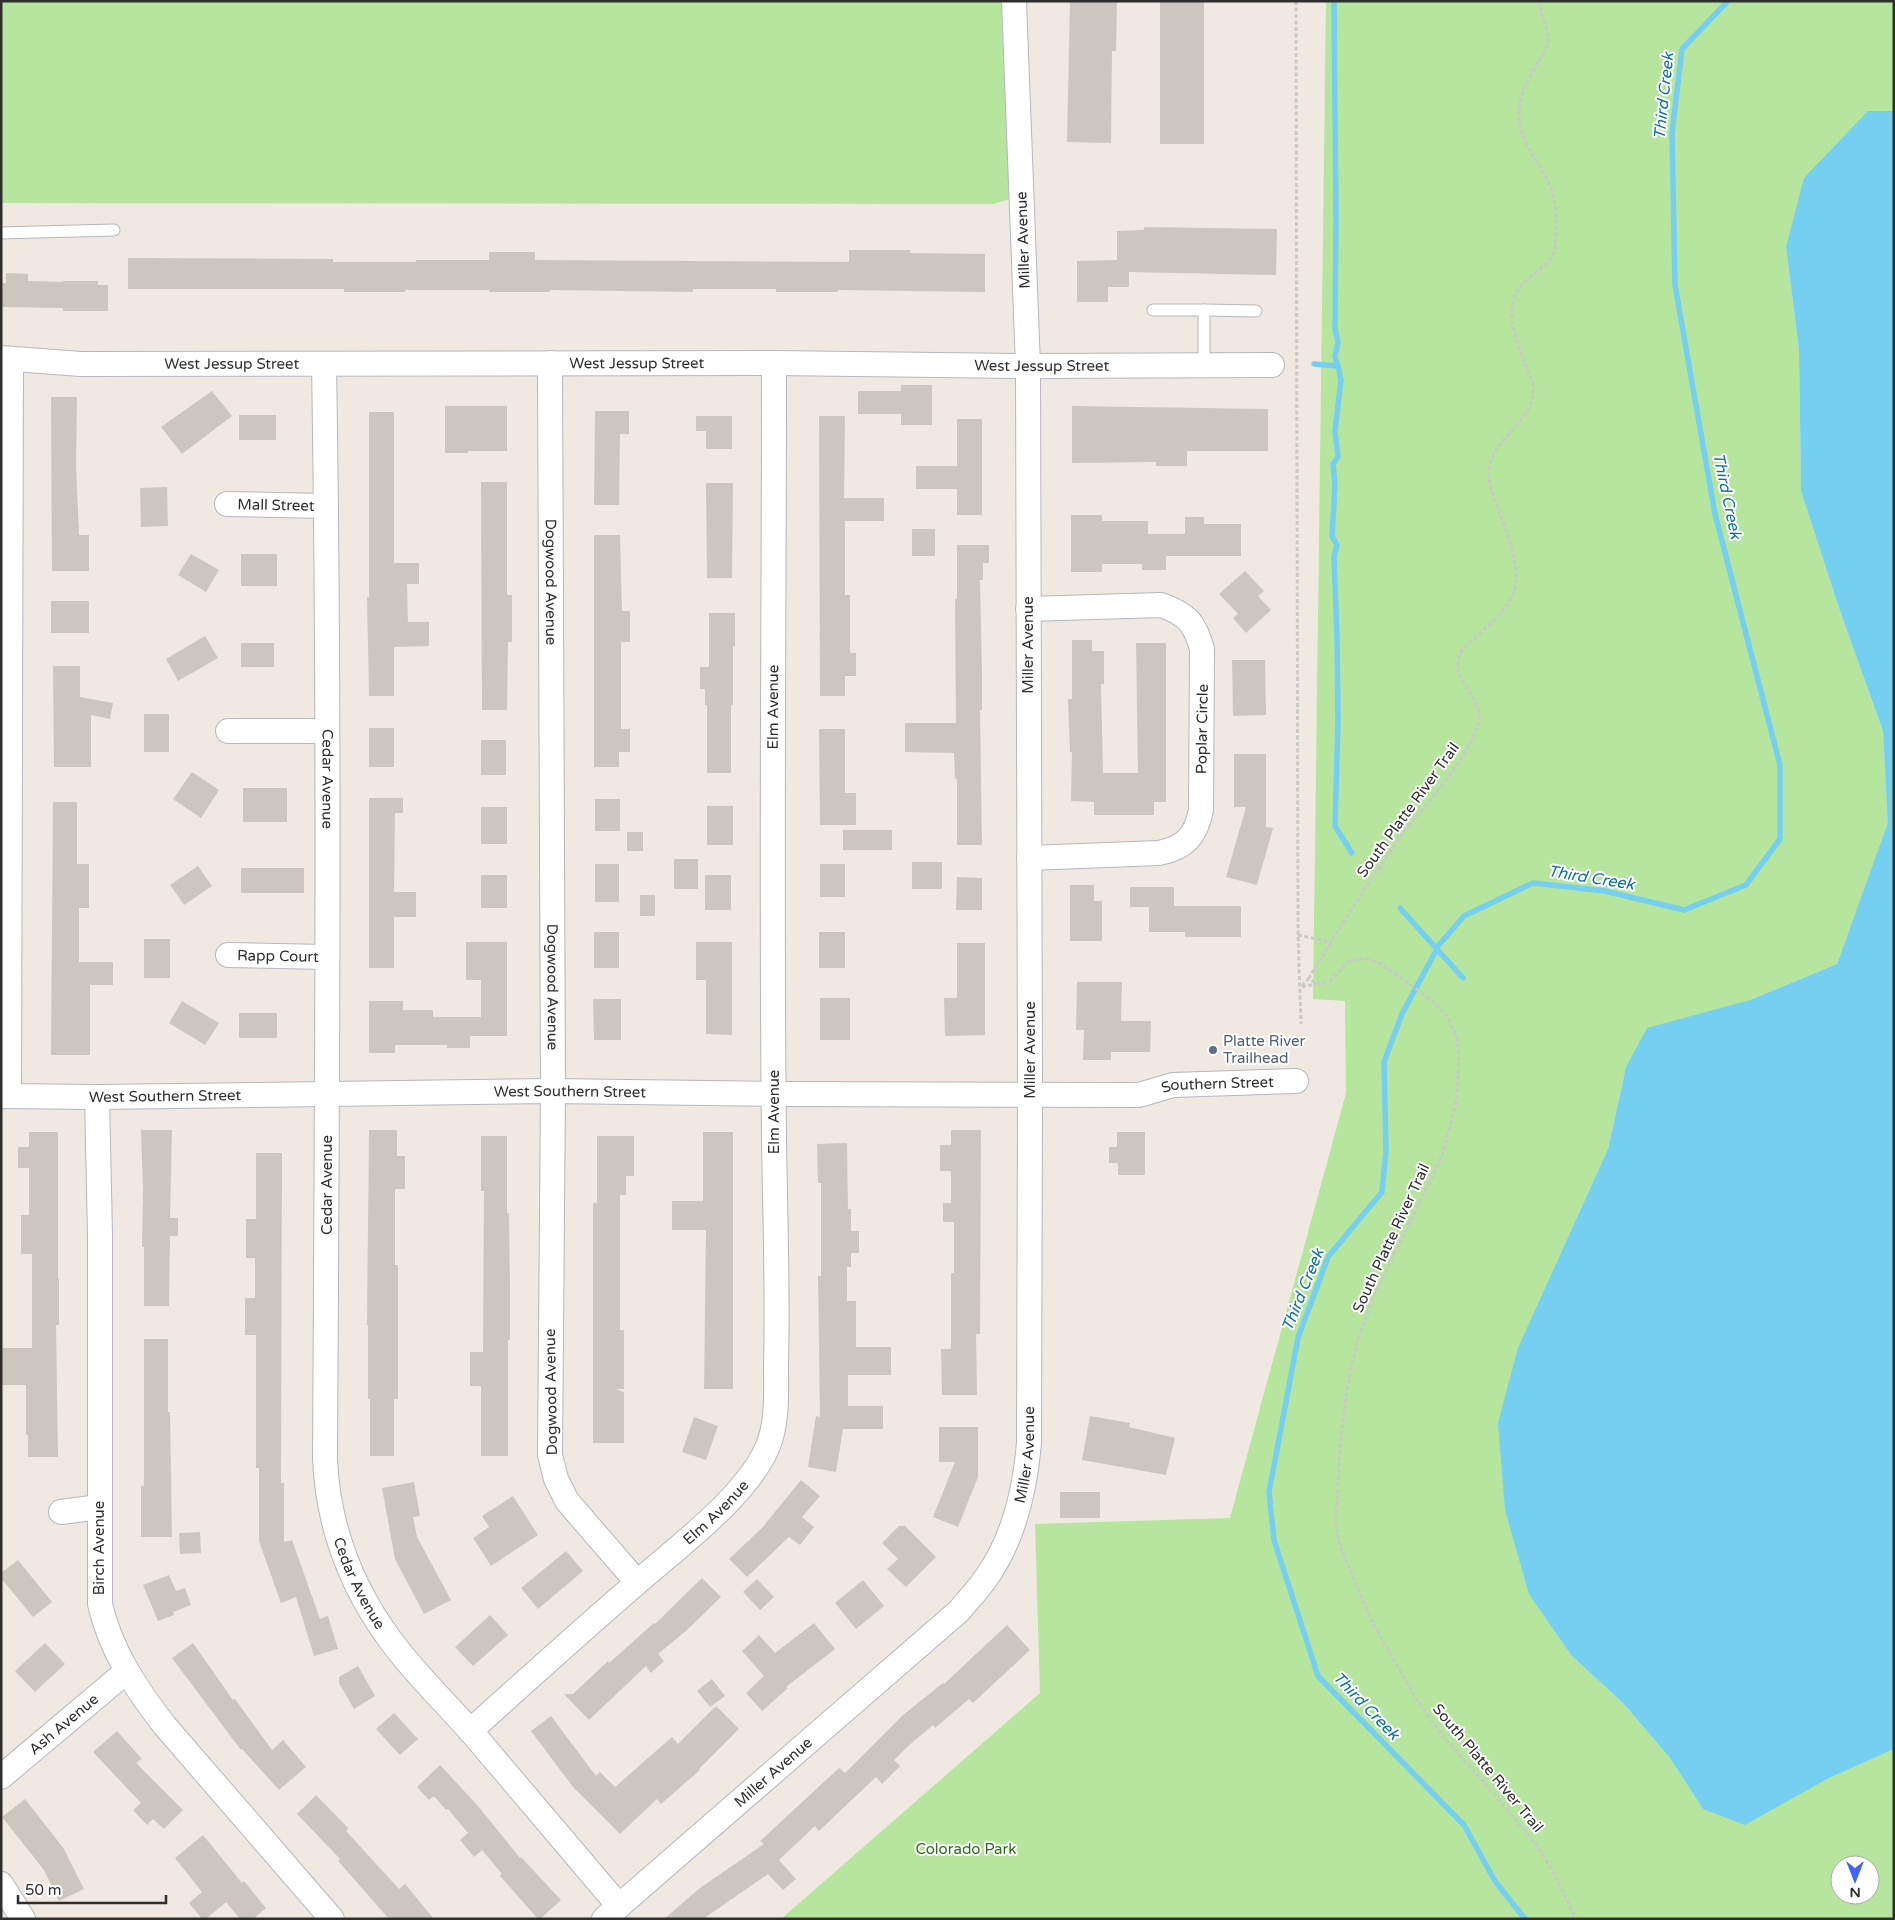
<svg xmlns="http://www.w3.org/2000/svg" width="1895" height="1920" font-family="'Varela Round',sans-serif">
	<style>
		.green { fill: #b6e59e; fill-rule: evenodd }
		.water { fill: #75cff0 }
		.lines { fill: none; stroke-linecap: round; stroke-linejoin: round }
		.stream { stroke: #75cff0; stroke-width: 5.5 }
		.building { fill: #cbc7bf }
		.lane-casing { stroke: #b4b7c1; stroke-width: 13 }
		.street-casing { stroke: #b4b7c1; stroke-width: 26 }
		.path { stroke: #c9c9c9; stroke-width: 3; stroke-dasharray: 4 2.5; stroke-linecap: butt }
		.lane { stroke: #fff; stroke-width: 11 }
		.street { stroke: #fff; stroke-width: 24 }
		.service-dot { fill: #5c6f8a; stroke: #fff; stroke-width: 2 }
		.labels { text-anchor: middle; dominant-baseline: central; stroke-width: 4; stroke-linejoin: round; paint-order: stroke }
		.street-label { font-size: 15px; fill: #2e2e2e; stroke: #fff }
		.service-label { font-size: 15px; fill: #4e5e75; stroke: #fff; text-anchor: start }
		.park-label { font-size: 15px; fill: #2c6e1b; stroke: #fff }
		.water-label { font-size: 16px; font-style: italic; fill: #0d6fa3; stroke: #fff }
	</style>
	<rect width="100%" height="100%" fill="#efe9e1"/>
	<g class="green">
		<polygon points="1,1 1014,1 1021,196 993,204 1,203"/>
		<path d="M1326,1H1894V111H1868L1786,247L1799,350L1801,491L1840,611L1883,731L1889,823L1837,964L1750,1000L1626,1067L1608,1149L1554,1269L1572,1656L1624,1704L1670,1758L1703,1809L1827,1779L1894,1749V1919H781L1040,1693L1035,1524L1230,1518L1346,1093L1345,1001L1313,999ZM1840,1865H1870V1895H1840Z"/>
	</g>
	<polygon class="water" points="1868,111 1894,111 1894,1749 1827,1779 1745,1825 1703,1809 1670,1758 1624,1704 1572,1656 1529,1594 1505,1510 1498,1423 1518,1348 1608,1149 1626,1067 1647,1028 1750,1000 1837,964 1888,823 1883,731 1840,611 1801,491 1799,350 1786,247 1804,178"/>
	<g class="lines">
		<g class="stream">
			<polyline points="1334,1 1336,219 1335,329 1338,342 1335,357 1338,366"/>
			<polyline points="1314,364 1338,366 1341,380 1335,431 1338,457 1333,464 1335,485 1332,536 1337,545 1334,557 1337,637 1338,720 1335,826 1352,853"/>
			<polyline points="1400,908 1463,978"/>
			<polyline points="1525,1919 1495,1881 1464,1825 1318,1676 1274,1540 1269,1492 1298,1338 1328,1257 1382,1192 1386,1151 1384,1062 1402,1014 1439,945 1464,916 1533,883 1605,891 1684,910 1746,885 1780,839 1780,765 1715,514 1675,285 1672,133 1682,49 1728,1"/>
		</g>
	</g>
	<g class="building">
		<polygon points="1070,1 1117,1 1116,51 1112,51 1111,143 1067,142"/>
		<rect x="1160" y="1" width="44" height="143"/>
		<polygon points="1144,227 1277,229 1276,275 1129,272 1129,287 1108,287 1108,302 1077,302 1077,261 1117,260 1117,231 1144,230"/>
		<polygon points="849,250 910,250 910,253 985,254 985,292 838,290 838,292 776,292 776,289 693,289 693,292 550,290 550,292 489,292 489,290 405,290 405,292 344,292 344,289 128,289 128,258 333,259 333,262 416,262 416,260 489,260 489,252 535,252 535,260 849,262"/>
		<polygon points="6,273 28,274 28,281 63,282 63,281 98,281 98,285 108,285 108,311 63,311 63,308 1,307 1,283 6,283"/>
		<polygon points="901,385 932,385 932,425 901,425 901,414 858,414 858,391 901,391"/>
		<polygon points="212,391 232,416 182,454 161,427"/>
		<polygon points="51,397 77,397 76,465 79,535 89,535 89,571 52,571"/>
		<polygon points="445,406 507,406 507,451 468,451 468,453 445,453"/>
		<polygon points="1072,406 1268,409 1268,451 1187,451 1187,466 1156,466 1156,462 1072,463"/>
		<polygon points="595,411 629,411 629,434 620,434 619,505 594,505"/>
		<polygon points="369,412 394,412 394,563 419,563 419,584 407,584 408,622 429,622 429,646 394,647 394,696 369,696 367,597 369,597"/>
		<rect x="239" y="415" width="37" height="25"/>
		<polygon points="696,416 732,416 732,449 706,449 706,431 696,431"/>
		<polygon points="819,416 845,416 844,498 884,498 884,521 845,521 845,595 850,595 850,653 856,653 856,676 845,676 845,696 820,696"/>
		<polygon points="957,419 982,419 982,515 957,515 957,489 916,489 916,466 957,466"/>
		<polygon points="481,482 507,482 507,595 512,595 512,642 508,642 507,710 482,710"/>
		<polygon points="706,483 733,483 732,578 707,578"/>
		<polygon points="167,487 168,526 141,527 140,488"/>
		<polygon points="1071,515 1102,515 1102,521 1148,521 1148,534 1185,534 1185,517 1204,517 1204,524 1241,524 1241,556 1166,556 1166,570 1142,570 1142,564 1102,564 1102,572 1071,572"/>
		<rect x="912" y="529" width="23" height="27"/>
		<polygon points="594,535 620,535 622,611 630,611 630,642 621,642 621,729 630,729 630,752 619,752 619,767 594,767"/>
		<polygon points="957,545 989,545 989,563 983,563 983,580 980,580 982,673 982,710 980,710 982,845 957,845 957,779 955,779 954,753 905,752 905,723 956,723 955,599 957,599"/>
		<polygon points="191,554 219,570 206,592 178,575"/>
		<rect x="241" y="554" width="36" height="32"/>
		<polygon points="1245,571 1264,591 1258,596 1271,610 1246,633 1233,618 1238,614 1219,594"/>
		<rect x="51" y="601" width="38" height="32"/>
		<polygon points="709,613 735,613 735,646 733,646 733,705 731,705 731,773 707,773 707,705 705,705 705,689 700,689 700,667 709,667"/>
		<polygon points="205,636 218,658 178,681 166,659"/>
		<polygon points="1072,640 1092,640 1092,651 1104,651 1104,684 1101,684 1103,773 1138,773 1136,643 1166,643 1166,802 1154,802 1154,815 1094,815 1094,802 1071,801 1072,752 1070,752 1068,699 1072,699"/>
		<rect x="241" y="643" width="33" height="24"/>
		<polygon points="1232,660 1265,660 1266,715 1233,716"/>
		<polygon points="53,666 80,666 80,697 113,703 110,719 91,715 91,767 54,767"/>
		<rect x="144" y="714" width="25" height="38"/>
		<rect x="369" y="728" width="25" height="39"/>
		<polygon points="819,729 845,729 845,793 856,793 856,825 820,825"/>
		<rect x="481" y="740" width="25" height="35"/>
		<polygon points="1234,754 1266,754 1266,827 1273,828 1257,885 1226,877 1246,807 1234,807"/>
		<polygon points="192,772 219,790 201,818 173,799"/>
		<rect x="243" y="788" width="44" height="34"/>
		<polygon points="369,798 403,798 403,813 395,813 394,892 416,892 416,917 394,917 394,968 369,968"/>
		<rect x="595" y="799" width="25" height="32"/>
		<polygon points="53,802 77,802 77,864 89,864 89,908 79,908 79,962 113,962 113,985 90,985 90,1055 51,1055"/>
		<rect x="707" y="806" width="26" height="39"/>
		<rect x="481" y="807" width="26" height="37"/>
		<rect x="843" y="830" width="49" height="20"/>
		<rect x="627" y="832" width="16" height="19"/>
		<rect x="674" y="859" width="24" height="30"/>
		<rect x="912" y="862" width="30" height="27"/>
		<rect x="595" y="864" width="24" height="38"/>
		<rect x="820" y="864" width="25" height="33"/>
		<polygon points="198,866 212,886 184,905 170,885"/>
		<rect x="241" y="868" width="63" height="25"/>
		<rect x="481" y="875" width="26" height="33"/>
		<rect x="705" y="875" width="26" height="35"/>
		<polygon points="957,877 982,878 982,910 956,910"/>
		<polygon points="1070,885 1094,885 1094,901 1102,901 1102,941 1070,941"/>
		<polygon points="1130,887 1174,887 1174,906 1241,906 1241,937 1185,937 1185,932 1149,932 1149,907 1130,907"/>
		<rect x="640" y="895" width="15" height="21"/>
		<rect x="594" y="932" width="25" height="36"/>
		<rect x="819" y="932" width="26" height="36"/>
		<rect x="144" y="939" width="26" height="39"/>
		<polygon points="466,942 507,942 507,1036 470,1036 470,1048 447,1048 447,1045 395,1045 395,1053 369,1053 369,1001 403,1001 403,1010 433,1010 433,1017 481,1017 481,980 466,980"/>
		<polygon points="696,942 732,942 732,1035 706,1034 706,980 696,980"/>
		<polygon points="957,943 985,943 985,1035 945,1036 944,998 957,998"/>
		<polygon points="1077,982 1122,982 1121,1021 1151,1021 1150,1052 1111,1052 1111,1060 1083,1060 1084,1030 1076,1030"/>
		<rect x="820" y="998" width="30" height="42"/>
		<polygon points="593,999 621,999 621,1040 594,1040"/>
		<polygon points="182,1001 219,1023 205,1045 169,1023"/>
		<rect x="239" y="1013" width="38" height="25"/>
		<polygon points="141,1130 172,1130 170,1218 178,1218 178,1236 170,1236 169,1306 144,1306 144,1247 142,1247 143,1190"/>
		<polygon points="369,1130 397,1130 397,1156 405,1156 405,1189 395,1189 395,1265 398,1265 398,1399 394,1399 394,1456 370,1456 370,1399 368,1399 368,1325 367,1325"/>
		<polygon points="951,1130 981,1130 980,1334 976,1334 977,1395 942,1395 941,1349 951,1349 951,1273 954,1273 954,1222 943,1222 943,1203 951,1203 951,1171 940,1171 940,1145 951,1145"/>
		<polygon points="29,1132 58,1132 58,1279 59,1279 59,1325 56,1325 58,1457 28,1457 28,1435 26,1435 26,1385 1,1385 1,1348 32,1348 32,1254 21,1254 21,1215 29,1215 29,1168 18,1168 18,1147 29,1147"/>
		<polygon points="703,1132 733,1132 733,1389 704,1389 706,1230 672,1230 672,1201 703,1201"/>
		<polygon points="1117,1132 1145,1132 1145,1175 1118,1175 1118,1163 1109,1163 1109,1147 1117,1147"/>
		<polygon points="481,1136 507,1136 507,1213 509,1213 510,1289 510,1340 508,1340 508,1456 481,1456 481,1386 470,1386 470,1352 483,1352 484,1191 481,1191"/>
		<polygon points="597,1136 634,1136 634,1176 626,1176 626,1195 620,1195 620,1330 624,1330 624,1389 616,1389 624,1392 624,1443 593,1443 593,1203 597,1203"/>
		<polygon points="847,1143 848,1209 851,1209 851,1231 859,1231 859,1253 851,1253 851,1267 847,1267 847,1301 856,1301 856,1347 891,1347 891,1375 848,1375 848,1406 883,1406 883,1429 843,1429 836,1472 808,1467 816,1416 820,1417 818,1276 821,1276 821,1183 818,1183 817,1144"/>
		<polygon points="256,1153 282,1153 281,1483 284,1483 284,1542 292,1540 320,1619 328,1616 338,1649 314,1656 296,1597 281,1603 259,1541 259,1468 256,1468 256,1335 245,1335 245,1298 255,1298 255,1258 246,1258 246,1219 256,1219"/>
		<polygon points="144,1339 168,1339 168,1412 170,1412 172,1537 141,1537 141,1486 144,1486"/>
		<polygon points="1090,1416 1130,1423 1129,1427 1175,1438 1166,1475 1082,1460"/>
		<polygon points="694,1417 718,1426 706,1460 682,1452"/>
		<polygon points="939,1427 978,1427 978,1477 958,1527 933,1517 955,1462 939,1462"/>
		<polygon points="801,1480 820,1496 802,1517 814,1527 800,1545 789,1537 747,1577 729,1559 762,1528"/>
		<polygon points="414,1482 420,1516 413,1517 417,1537 451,1600 424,1614 395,1559 382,1488"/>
		<rect x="1060" y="1492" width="40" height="26"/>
		<polygon points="513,1496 538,1535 491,1566 473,1538 489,1527 482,1516"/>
		<polygon points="899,1526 905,1526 936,1557 906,1587 887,1569 898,1559 882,1543"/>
		<polygon points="200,1532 201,1553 180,1554 179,1533"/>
		<polygon points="566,1551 583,1571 538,1609 521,1588"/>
		<polygon points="18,1560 52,1602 33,1617 1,1578 1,1573"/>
		<polygon points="169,1575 176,1591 185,1588 191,1605 173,1612 174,1615 158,1621 143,1585"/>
		<polygon points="702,1578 721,1597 687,1630 658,1654 664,1661 651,1673 646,1666 589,1720 564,1694 573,1694 608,1661 609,1663 654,1623 655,1624"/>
		<polygon points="757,1579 774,1597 760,1610 743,1592"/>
		<polygon points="863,1580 884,1606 856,1629 835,1603"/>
		<polygon points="490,1615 508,1635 473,1666 455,1647"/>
		<polygon points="814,1623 835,1649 786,1687 788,1688 762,1711 746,1693 764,1676 742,1651 759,1635 775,1653"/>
		<polygon points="1007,1625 1030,1650 973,1703 969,1699 935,1728 933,1725 907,1747 894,1760 900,1766 882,1784 876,1777 819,1831 815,1826 779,1860 796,1879 783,1890 768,1874 703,1919 664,1919 700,1888 764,1844 760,1841 839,1768 845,1773 903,1715 943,1683 944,1684"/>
		<polygon points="45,1643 65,1664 35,1692 15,1671"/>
		<polygon points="193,1643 233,1700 235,1699 272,1750 283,1740 306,1767 279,1790 242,1749 241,1750 172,1658"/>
		<polygon points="358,1666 375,1696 354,1709 339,1683 339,1677"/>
		<polygon points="712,1679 725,1696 710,1707 697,1691"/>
		<polygon points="716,1706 739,1729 699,1769 700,1770 661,1804 657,1799 620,1834 573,1787 531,1731 551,1716 596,1776 600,1772 615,1787 672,1737 678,1744"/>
		<polygon points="394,1713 418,1739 400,1755 376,1729"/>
		<polygon points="117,1731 142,1759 136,1763 183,1810 164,1829 153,1819 147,1825 133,1810 141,1803 93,1752"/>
		<polygon points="440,1765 478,1806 520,1858 521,1857 561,1900 540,1919 538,1919 500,1876 502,1874 482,1850 474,1857 460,1840 468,1833 448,1809 446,1810 434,1796 429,1800 417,1787"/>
		<polygon points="316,1795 348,1828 346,1831 399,1889 405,1884 434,1919 389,1919 338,1861 340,1859 297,1814"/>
		<polygon points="25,1799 64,1849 84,1889 59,1901 44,1870 2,1817"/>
		<polygon points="203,1835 242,1883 244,1881 266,1908 253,1919 240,1919 226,1902 206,1919 202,1919 189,1903 202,1892 175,1858"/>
	</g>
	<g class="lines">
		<g class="lane-casing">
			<g id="lane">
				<polyline points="1,233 114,230"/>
				<polyline points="1153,310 1204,310 1204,364"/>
				<polyline points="1204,310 1256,311"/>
			</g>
		</g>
		<g class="street-casing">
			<g id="street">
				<path id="s1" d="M1,358L81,364L774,363L1028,366L1272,365"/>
				<path id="s2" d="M550,363L553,1091L550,1455L556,1479L567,1501L637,1582"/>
				<path id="s3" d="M324,364C330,729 327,1094 325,1459C328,1526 351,1587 391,1641C416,1675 447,1704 474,1735C522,1792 571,1849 619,1906"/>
				<path id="s4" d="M227,504L326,506"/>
				<path d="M1028,609L1161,605C1187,614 1195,623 1202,649L1201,810C1196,836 1185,848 1159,853L1029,858"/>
				<polyline points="228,731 326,731"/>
				<path id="s5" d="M228,955L326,957"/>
				<path id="s6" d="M1,1096L97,1097L553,1091L774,1094L1139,1095L1173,1085L1296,1081"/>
				<polyline points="9,1096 11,360"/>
				<path d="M97,1097L100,1235V1604C110,1649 136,1689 165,1726L332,1919"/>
				<polyline points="61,1512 99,1507"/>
				<path id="s7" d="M470,1731C526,1681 582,1630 639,1581C680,1545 747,1496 768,1446C778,1421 776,1391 776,1364C778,1289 775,1213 774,1138C771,880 774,621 774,363"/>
				<path id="s8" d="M1,1777L127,1671"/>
				<polyline points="1,1884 23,1919"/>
				<path id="s9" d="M604,1919L959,1611C968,1600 978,1590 986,1578C1014,1539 1025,1490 1029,1443L1030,1094L1028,366L1014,1"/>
			</g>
		</g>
		<g class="path">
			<polyline points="1296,1 1298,935 1301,1024"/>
			<path d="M1539,1C1541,14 1549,29 1548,42C1547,49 1542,56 1538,62C1529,78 1518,96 1519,115C1519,142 1543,166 1552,191C1557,207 1557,230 1555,247C1552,272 1513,275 1512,310C1511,327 1518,345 1524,361C1528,371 1534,383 1533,394C1529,425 1491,440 1489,471C1488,481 1492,492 1495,501C1504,526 1523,566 1514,592C1507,613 1478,634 1462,650C1447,677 1476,690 1479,713C1480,720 1477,729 1474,735C1455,777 1420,809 1394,846C1364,889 1336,933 1309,978L1316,984L1330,981L1349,961L1365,958L1380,963L1434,1002L1447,1016L1457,1038L1459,1053L1457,1099L1442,1156L1373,1298L1357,1342L1347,1389L1340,1447L1336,1526L1340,1546L1373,1624L1416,1698L1442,1735L1490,1789L1536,1844L1553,1871L1576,1919"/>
			<polyline points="1298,935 1331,942"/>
			<polyline points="1309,978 1301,987 1316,984"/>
		</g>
		<use href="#lane" class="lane"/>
		<use href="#street" class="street"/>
	</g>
	<circle class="service-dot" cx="1213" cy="1050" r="5"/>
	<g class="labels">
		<g class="street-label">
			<text transform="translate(1023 240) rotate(-92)">Miller Avenue</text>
			<text stroke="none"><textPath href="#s1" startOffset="636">West Jessup Street</textPath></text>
			<text stroke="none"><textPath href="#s1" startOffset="231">West Jessup Street</textPath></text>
			<text stroke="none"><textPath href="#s1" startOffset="1041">West Jessup Street</textPath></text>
			<text stroke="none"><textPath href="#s4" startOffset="49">Mall Street</textPath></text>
			<text stroke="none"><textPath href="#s2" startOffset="219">Dogwood Avenue</textPath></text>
			<text transform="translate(1028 645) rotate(-90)">Miller Avenue</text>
			<text stroke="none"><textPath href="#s7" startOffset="1154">Elm Avenue</textPath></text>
			<text transform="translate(1202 729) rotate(-89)">Poplar Circle</text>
			<text stroke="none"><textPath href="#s3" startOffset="415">Cedar Avenue</textPath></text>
			<text transform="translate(1408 810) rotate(-54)">South Platte River Trail</text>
			<text stroke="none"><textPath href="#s5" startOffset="50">Rapp Court</textPath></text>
			<text stroke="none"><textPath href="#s2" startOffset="624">Dogwood Avenue</textPath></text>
			<text transform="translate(1030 1050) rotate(-90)">Miller Avenue</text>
			<text stroke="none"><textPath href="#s6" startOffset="1218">Southern Street</textPath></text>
			<text stroke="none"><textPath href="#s6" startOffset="569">West Southern Street</textPath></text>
			<text stroke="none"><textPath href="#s6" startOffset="164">West Southern Street</textPath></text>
			<text transform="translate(774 1112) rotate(-90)">Elm Avenue</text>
			<text transform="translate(327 1185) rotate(-90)">Cedar Avenue</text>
			<text transform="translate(1391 1238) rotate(-65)">South Platte River Trail</text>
			<text transform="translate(551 1392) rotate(-91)">Dogwood Avenue</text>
			<text stroke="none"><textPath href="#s9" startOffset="644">Miller Avenue</textPath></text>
			<text stroke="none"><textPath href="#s7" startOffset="329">Elm Avenue</textPath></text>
			<text transform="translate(99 1548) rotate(-90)">Birch Avenue</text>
			<text stroke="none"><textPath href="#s3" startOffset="1225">Cedar Avenue</textPath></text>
			<text stroke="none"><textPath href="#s8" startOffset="82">Ash Avenue</textPath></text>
			<text transform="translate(1488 1768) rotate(50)">South Platte River Trail</text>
			<text stroke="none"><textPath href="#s9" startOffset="224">Miller Avenue</textPath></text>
		</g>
		<g class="service-label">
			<text x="1223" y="1041">Platte River<tspan x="1223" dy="17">Trailhead</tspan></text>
		</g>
		<g class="park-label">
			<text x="966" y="1849">Colorado Park</text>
		</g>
		<g class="water-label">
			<text transform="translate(1664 96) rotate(-84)">Third Creek</text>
			<text transform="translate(1727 496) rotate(78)">Third Creek</text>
			<text transform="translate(1591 878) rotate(9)">Third Creek</text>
			<text transform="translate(1303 1290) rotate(-68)">Third Creek</text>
			<text transform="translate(1366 1706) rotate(46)">Third Creek</text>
		</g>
	</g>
	<rect width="1895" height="1920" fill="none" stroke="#2e2e2e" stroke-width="5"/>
	<g transform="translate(1855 1880) rotate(180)"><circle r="24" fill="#ffffff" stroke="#ababab"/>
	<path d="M0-4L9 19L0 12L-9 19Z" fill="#4264fb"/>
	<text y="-8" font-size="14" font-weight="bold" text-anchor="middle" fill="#2e2e2e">N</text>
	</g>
	<path d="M18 1895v8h148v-8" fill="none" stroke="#2e2e2e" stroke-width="2.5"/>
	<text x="25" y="1895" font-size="15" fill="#2e2e2e" stroke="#ffffff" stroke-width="4" paint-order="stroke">50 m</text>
</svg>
